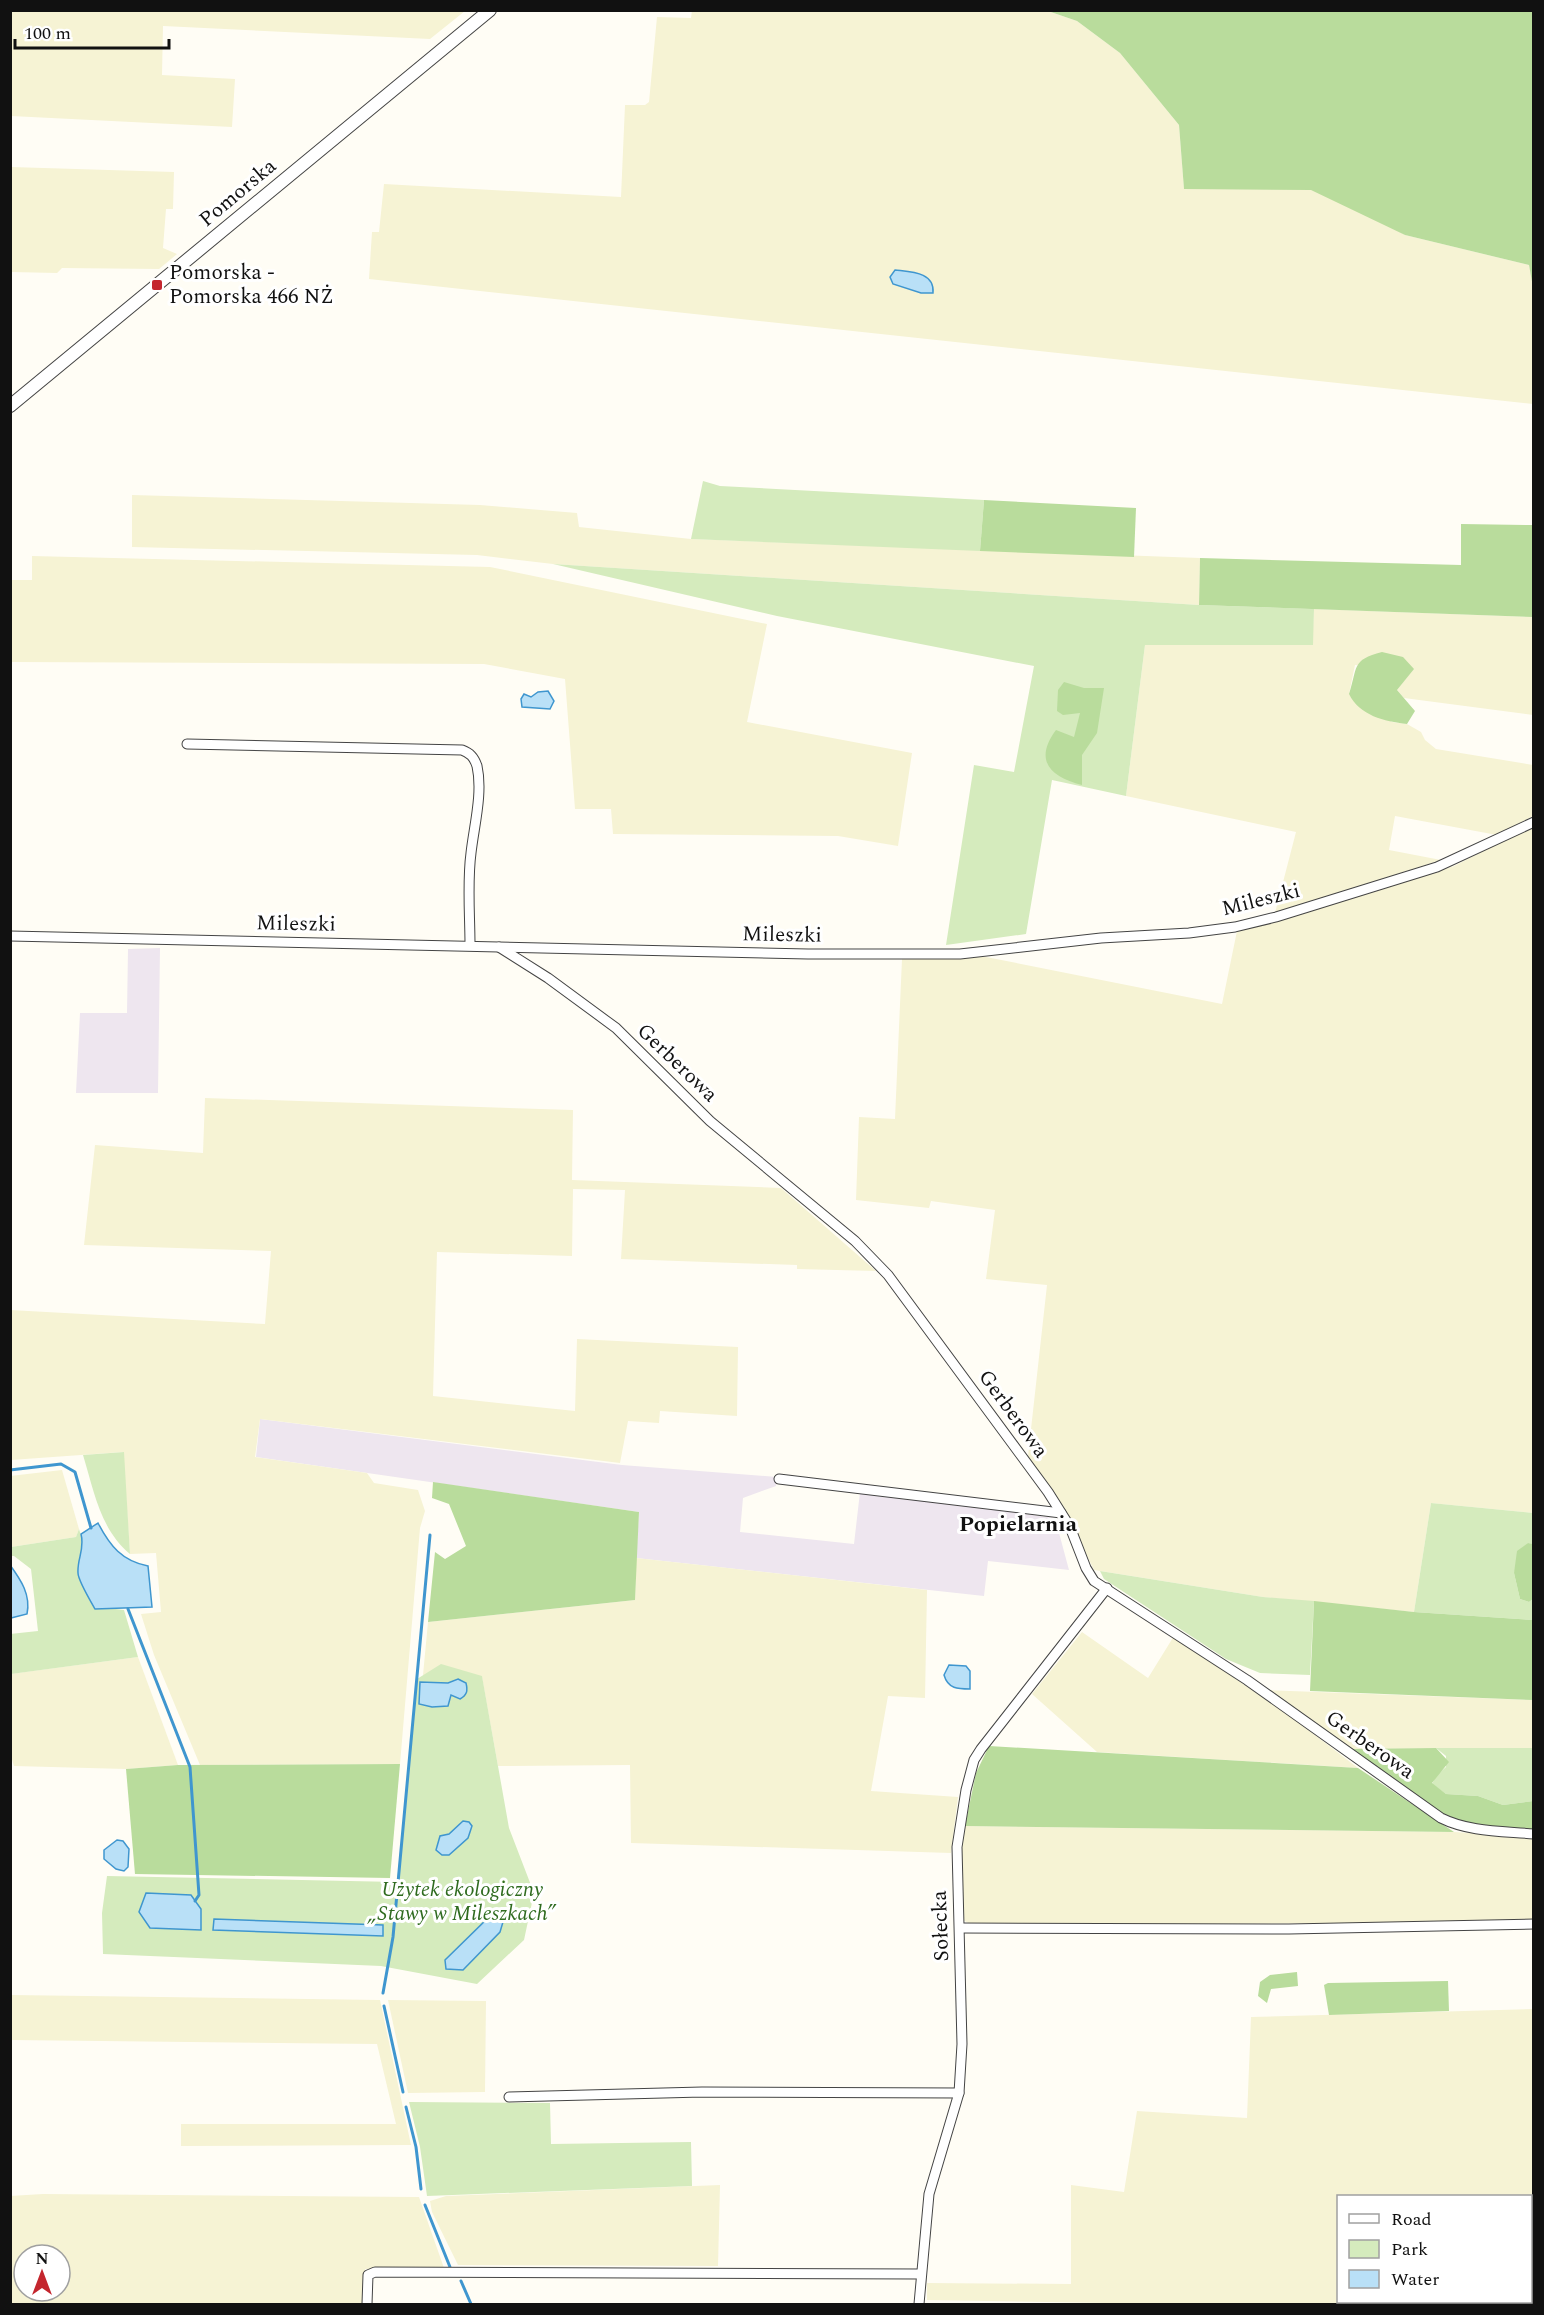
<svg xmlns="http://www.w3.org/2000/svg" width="1544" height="2315" font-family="Spectral,serif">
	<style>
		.industrial { fill: #eee6ef }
		.farmland { fill: #f6f3d4; fill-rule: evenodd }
		.green { fill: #d5ebbd }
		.forest { fill: #b9dc9c }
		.water { fill: #b9e0f7; stroke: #3f96cf; stroke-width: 1.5 }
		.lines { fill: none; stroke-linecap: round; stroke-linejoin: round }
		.stream { stroke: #3f96cf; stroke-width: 3 }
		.minor-casing { stroke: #444; stroke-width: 11 }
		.tertiary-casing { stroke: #444; stroke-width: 14 }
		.minor { stroke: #fff; stroke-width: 9 }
		.tertiary { stroke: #fff; stroke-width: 12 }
		.poi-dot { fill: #c4262e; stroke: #fff; stroke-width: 2 }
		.labels { text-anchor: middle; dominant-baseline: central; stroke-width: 6; stroke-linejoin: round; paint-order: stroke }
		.street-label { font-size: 21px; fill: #111; stroke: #fff }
		.poi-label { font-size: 21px; fill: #111; stroke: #fff; text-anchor: start }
		.park-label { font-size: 21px; font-style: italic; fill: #2f6b1f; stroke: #fff }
		.neighbourhood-label { font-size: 22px; font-weight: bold; fill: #111; stroke: #fff }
	</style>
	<rect width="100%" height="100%" fill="#fffdf5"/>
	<g class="industrial">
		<polygon points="160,948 158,1093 76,1093 80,1013 127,1013 128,949"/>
		<polygon points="260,1419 622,1465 777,1477 776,1486 743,1498 740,1532 854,1544 860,1492 1055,1518 1069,1570 988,1561 984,1596 636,1558 639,1512 256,1457"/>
	</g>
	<g class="farmland">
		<polygon points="692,10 1048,11 1077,21 1120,53 1179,125 1184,189 1314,182 1405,235 1529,265 1534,287 1533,404 369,279 372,232 379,232 384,184 621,197 625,105 645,105 649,102 657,17 691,18"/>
		<polygon points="10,11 11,10 465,11 430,39 163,26 162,75 235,79 232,127 11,116"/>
		<polygon points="11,167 174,172 173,209 166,209 163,248 177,254 159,269 62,268 57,273 11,272"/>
		<polygon points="132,495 480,505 577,513 579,527 691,539 1200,558 1199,605 553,564 477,555 132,547"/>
		<polygon points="32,556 490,567 767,624 747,722 912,753 898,846 838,836 613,834 611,809 575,809 565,679 484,664 11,662 11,580 32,580"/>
		<polygon points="1314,609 1533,617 1533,715 1404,698 1397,690 1413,669 1355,665 1349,694 1392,722 1407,724 1421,732 1425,740 1436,749 1533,765 1533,816 1497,835 1395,816 1389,850 1441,860 1275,913 1296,832 1126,796 1145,645 1312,645"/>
		<polygon points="1533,826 1533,1513 1431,1503 1414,1612 1263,1597 1094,1570 1067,1515 1028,1456 1047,1285 986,1279 995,1210 931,1201 929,1208 856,1200 859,1117 895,1119 902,959 981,956 1222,1004 1237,931 1377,891 1454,866"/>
		<polygon points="205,1098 573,1110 572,1180 781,1188 876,1271 797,1269 797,1265 621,1259 625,1190 573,1189 572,1256 437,1252 433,1396 575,1411 577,1339 738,1347 737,1416 660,1411 659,1423 628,1421 620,1463 260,1419 255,1457 367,1473 374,1483 418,1490 425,1511 420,1528 400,1764 200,1765 154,1655 141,1614 161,1612 156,1553 130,1554 123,1452 11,1460 10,1310 265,1324 271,1251 84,1245 95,1145 203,1153"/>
		<polygon points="62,1470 79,1529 76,1537 11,1547 10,1476"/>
		<polygon points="636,1558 927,1590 925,1698 888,1696 871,1791 958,1797 951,1853 631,1843 630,1765 498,1766 482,1677 423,1675 428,1622 635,1600"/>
		<polygon points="1082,1632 1148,1678 1174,1636 1294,1719 1358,1768 1097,1752 1032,1694"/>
		<polygon points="138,1657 178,1765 126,1769 14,1766 10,1753 10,1674"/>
		<polygon points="1266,1690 1533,1700 1533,1748 1352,1749"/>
		<polygon points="965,1826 1454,1832 1533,1837 1533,1922 972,1925 963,1920 961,1848"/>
		<polygon points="11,1995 380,2000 411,2145 181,2146 181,2124 396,2124 377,2044 11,2040"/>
		<polygon points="388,2000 486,2001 485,2092 408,2093"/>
		<path d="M1533,2009V2304H1165L927,2300V2283L1071,2284V2185L1124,2192L1137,2111L1247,2118L1251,2017ZM1338,2196H1530V2302H1338Z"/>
		<polygon points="720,2185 718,2266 458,2265 432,2212 430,2201 446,2196"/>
		<path d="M43,2194L419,2197L444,2268L365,2269L364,2304H11L10,2196ZM24,2255H60V2291H24Z"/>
	</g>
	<g class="green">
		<polygon points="703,481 720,486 984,500 980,551 691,539"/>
		<polygon points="553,564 1199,605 1314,609 1313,645 1145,645 1126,796 1052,780 1026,934 946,945 974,765 1014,772 1034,666 777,616"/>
		<path d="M124,1452L130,1554C100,1529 94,1491 83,1455Z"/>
		<polygon points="1431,1503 1533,1513 1533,1544 1528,1543 1514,1573 1520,1599 1529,1602 1533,1599 1533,1620 1414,1612"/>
		<polygon points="79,1529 84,1545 78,1575 90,1601 100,1607 124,1610 138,1657 11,1674 10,1634 38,1631 31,1569 14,1556 11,1556 11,1547 76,1537"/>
		<polygon points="1100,1571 1263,1597 1314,1601 1310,1675 1260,1673 1226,1659 1104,1579"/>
		<polygon points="441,1664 482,1676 509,1828 534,1893 524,1940 477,1984 381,1966 103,1954 102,1913 107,1876 397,1882 417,1679"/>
		<polygon points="1436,1748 1533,1748 1533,1801 1503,1805 1478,1796 1446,1794 1432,1784 1436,1776 1446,1767 1446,1756"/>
		<polygon points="409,2102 550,2103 551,2144 691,2142 692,2186 427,2196 420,2147"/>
	</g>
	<g class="forest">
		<polygon points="1048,11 1533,11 1533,287 1529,265 1405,235 1311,190 1184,189 1179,125 1120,53 1077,21"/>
		<polygon points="984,500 1136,508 1134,557 980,551"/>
		<polygon points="1461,524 1533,525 1533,617 1199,605 1200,558 1461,565"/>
		<path d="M1382,652L1403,657L1414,669L1397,690L1415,711L1407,724C1384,721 1360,716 1349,694C1358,667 1351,660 1382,652Z"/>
		<path d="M1064,682L1084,688H1104L1097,733L1082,755V785C1051,777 1033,761 1056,730L1074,737L1080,713L1063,715L1057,711L1058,690Z"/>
		<polygon points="433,1482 639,1512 635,1600 428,1622 435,1552 445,1559 466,1546 449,1504 432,1498"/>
		<polygon points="1528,1543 1534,1544 1533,1599 1529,1602 1520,1599 1514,1573 1517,1551"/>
		<polygon points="1314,1601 1414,1612 1533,1620 1533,1700 1310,1691"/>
		<polygon points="989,1746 1358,1768 1454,1832 965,1826 976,1773"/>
		<polygon points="1436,1748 1449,1762 1432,1783 1446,1794 1478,1796 1503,1805 1533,1801 1533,1830 1471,1824 1443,1814 1352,1749"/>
		<polygon points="400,1764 390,1878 135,1874 126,1769 178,1765"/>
		<polygon points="1297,1972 1298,1986 1271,1989 1267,2003 1258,1996 1260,1982 1270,1975"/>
		<polygon points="1448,1981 1449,2011 1329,2015 1324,1985 1328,1983"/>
	</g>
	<g class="water">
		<path d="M895,270C911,272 935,272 933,293H921L893,284L890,277Z"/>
		<polygon points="548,691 554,701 550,709 522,707 521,699 524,694 531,697 538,692"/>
		<path d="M98,1523C110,1546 122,1561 148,1566L152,1607L95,1609C91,1602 78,1580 78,1573C77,1559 85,1549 81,1534Z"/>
		<path d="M10,1565C21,1580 31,1595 27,1614L11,1618Z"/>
		<path d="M949,1665L966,1666L970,1671V1689C958,1689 948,1689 944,1675Z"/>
		<path d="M458,1679L466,1683C468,1691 467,1695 460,1699L451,1695L448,1706L432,1707L419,1704L420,1682L448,1683Z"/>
		<polygon points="463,1821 469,1822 472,1826 468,1838 449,1855 442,1855 436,1850 440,1836 449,1834"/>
		<polygon points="117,1840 123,1841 129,1849 128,1867 124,1871 116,1869 104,1859 104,1850"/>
		<polygon points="146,1893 191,1895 201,1909 201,1930 150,1928 139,1912"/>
		<polygon points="497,1914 503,1922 500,1932 463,1970 446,1969 445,1960 489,1917"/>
		<polygon points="214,1919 383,1925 383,1936 213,1930"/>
	</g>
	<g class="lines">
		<g class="stream">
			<polyline points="10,1470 61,1464 75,1472 91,1528"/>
			<polyline points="128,1609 190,1767 199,1895 195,1901"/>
			<polyline points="383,1993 393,1937 430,1535"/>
			<polyline points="384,2006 403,2092"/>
			<polyline points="406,2107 416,2147 421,2189"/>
			<polyline points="425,2205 450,2267"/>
			<polyline points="461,2281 471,2304"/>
		</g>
		<g class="minor-casing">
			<g id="minor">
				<path d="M187,744L462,750C470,753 474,757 477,766C483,793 474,826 471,853C467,883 470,915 470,945"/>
				<polyline points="10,936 808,954 960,954 1101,938 1189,933 1235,927 1276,917 1437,867 1534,822"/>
				<path d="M499,947L548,978L616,1028L710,1121L855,1241L888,1275L1048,1492L1070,1527L1086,1568L1094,1581L1247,1680L1441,1818C1469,1832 1502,1831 1534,1834"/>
				<polyline points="779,1479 1061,1513"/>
				<polyline points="960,1928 1289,1929 1534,1924"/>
				<polyline points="509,2097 702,2092 959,2093"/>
				<polyline points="367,2304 368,2275 375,2272 921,2274"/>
				<polyline points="919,2304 929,2194 959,2093 962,2044 957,1847 966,1790 974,1760 981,1749 1107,1588"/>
			</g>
		</g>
		<g class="tertiary-casing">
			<polyline id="tertiary" points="10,406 490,10"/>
		</g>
		<use href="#minor" class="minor"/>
		<use href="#tertiary" class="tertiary"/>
	</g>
	<rect class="poi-dot" x="151" y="279" width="12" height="12" rx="3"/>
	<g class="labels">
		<g class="street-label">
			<text transform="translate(238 193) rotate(-40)">Pomorska</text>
			<text transform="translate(1261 900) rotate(-14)">Mileszki</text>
			<text transform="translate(296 924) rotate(1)">Mileszki</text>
			<text transform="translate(782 935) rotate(1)">Mileszki</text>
			<text transform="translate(677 1063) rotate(44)">Gerberowa</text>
			<text transform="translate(1013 1414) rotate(54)">Gerberowa</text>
			<text transform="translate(1370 1745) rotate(35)">Gerberowa</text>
			<text transform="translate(941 1926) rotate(-92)">Sołecka</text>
		</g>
		<g class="poi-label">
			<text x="169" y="273">Pomorska -<tspan x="169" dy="24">Pomorska 466 NŻ</tspan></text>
		</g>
		<g class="park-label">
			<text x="462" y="1890">Użytek ekologiczny<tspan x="462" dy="24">„Stawy w Mileszkach”</tspan></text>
		</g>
		<g class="neighbourhood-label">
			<text x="1018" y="1524">Popielarnia</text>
		</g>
	</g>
	<rect width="1544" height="2315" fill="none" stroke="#111111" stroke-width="24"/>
	<rect x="1337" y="2195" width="195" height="108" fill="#ffffff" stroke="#a0a0a0" stroke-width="1.5"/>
	<rect x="1349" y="2214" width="30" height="9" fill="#ffffff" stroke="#a0a0a0" stroke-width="1.5"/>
	<text x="1391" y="2225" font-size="18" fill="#111111">Road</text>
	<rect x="1349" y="2240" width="30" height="18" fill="#d5ebbd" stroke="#a0a0a0" stroke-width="1.5"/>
	<text x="1391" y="2255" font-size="18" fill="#111111">Park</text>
	<rect x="1349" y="2270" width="30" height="18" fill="#b9e0f7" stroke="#a0a0a0" stroke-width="1.5"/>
	<text x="1391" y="2285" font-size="18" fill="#111111">Water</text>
	<g transform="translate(42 2273)"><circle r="28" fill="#ffffff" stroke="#a0a0a0" stroke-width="1.5"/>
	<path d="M0-4.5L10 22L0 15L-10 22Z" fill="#c4262e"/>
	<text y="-9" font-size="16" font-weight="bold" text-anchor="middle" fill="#111111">N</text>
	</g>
	<path d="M15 39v9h154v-9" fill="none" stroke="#111111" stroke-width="3"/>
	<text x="24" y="39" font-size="18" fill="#111111" stroke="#ffffff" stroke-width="4.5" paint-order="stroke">100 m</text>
</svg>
